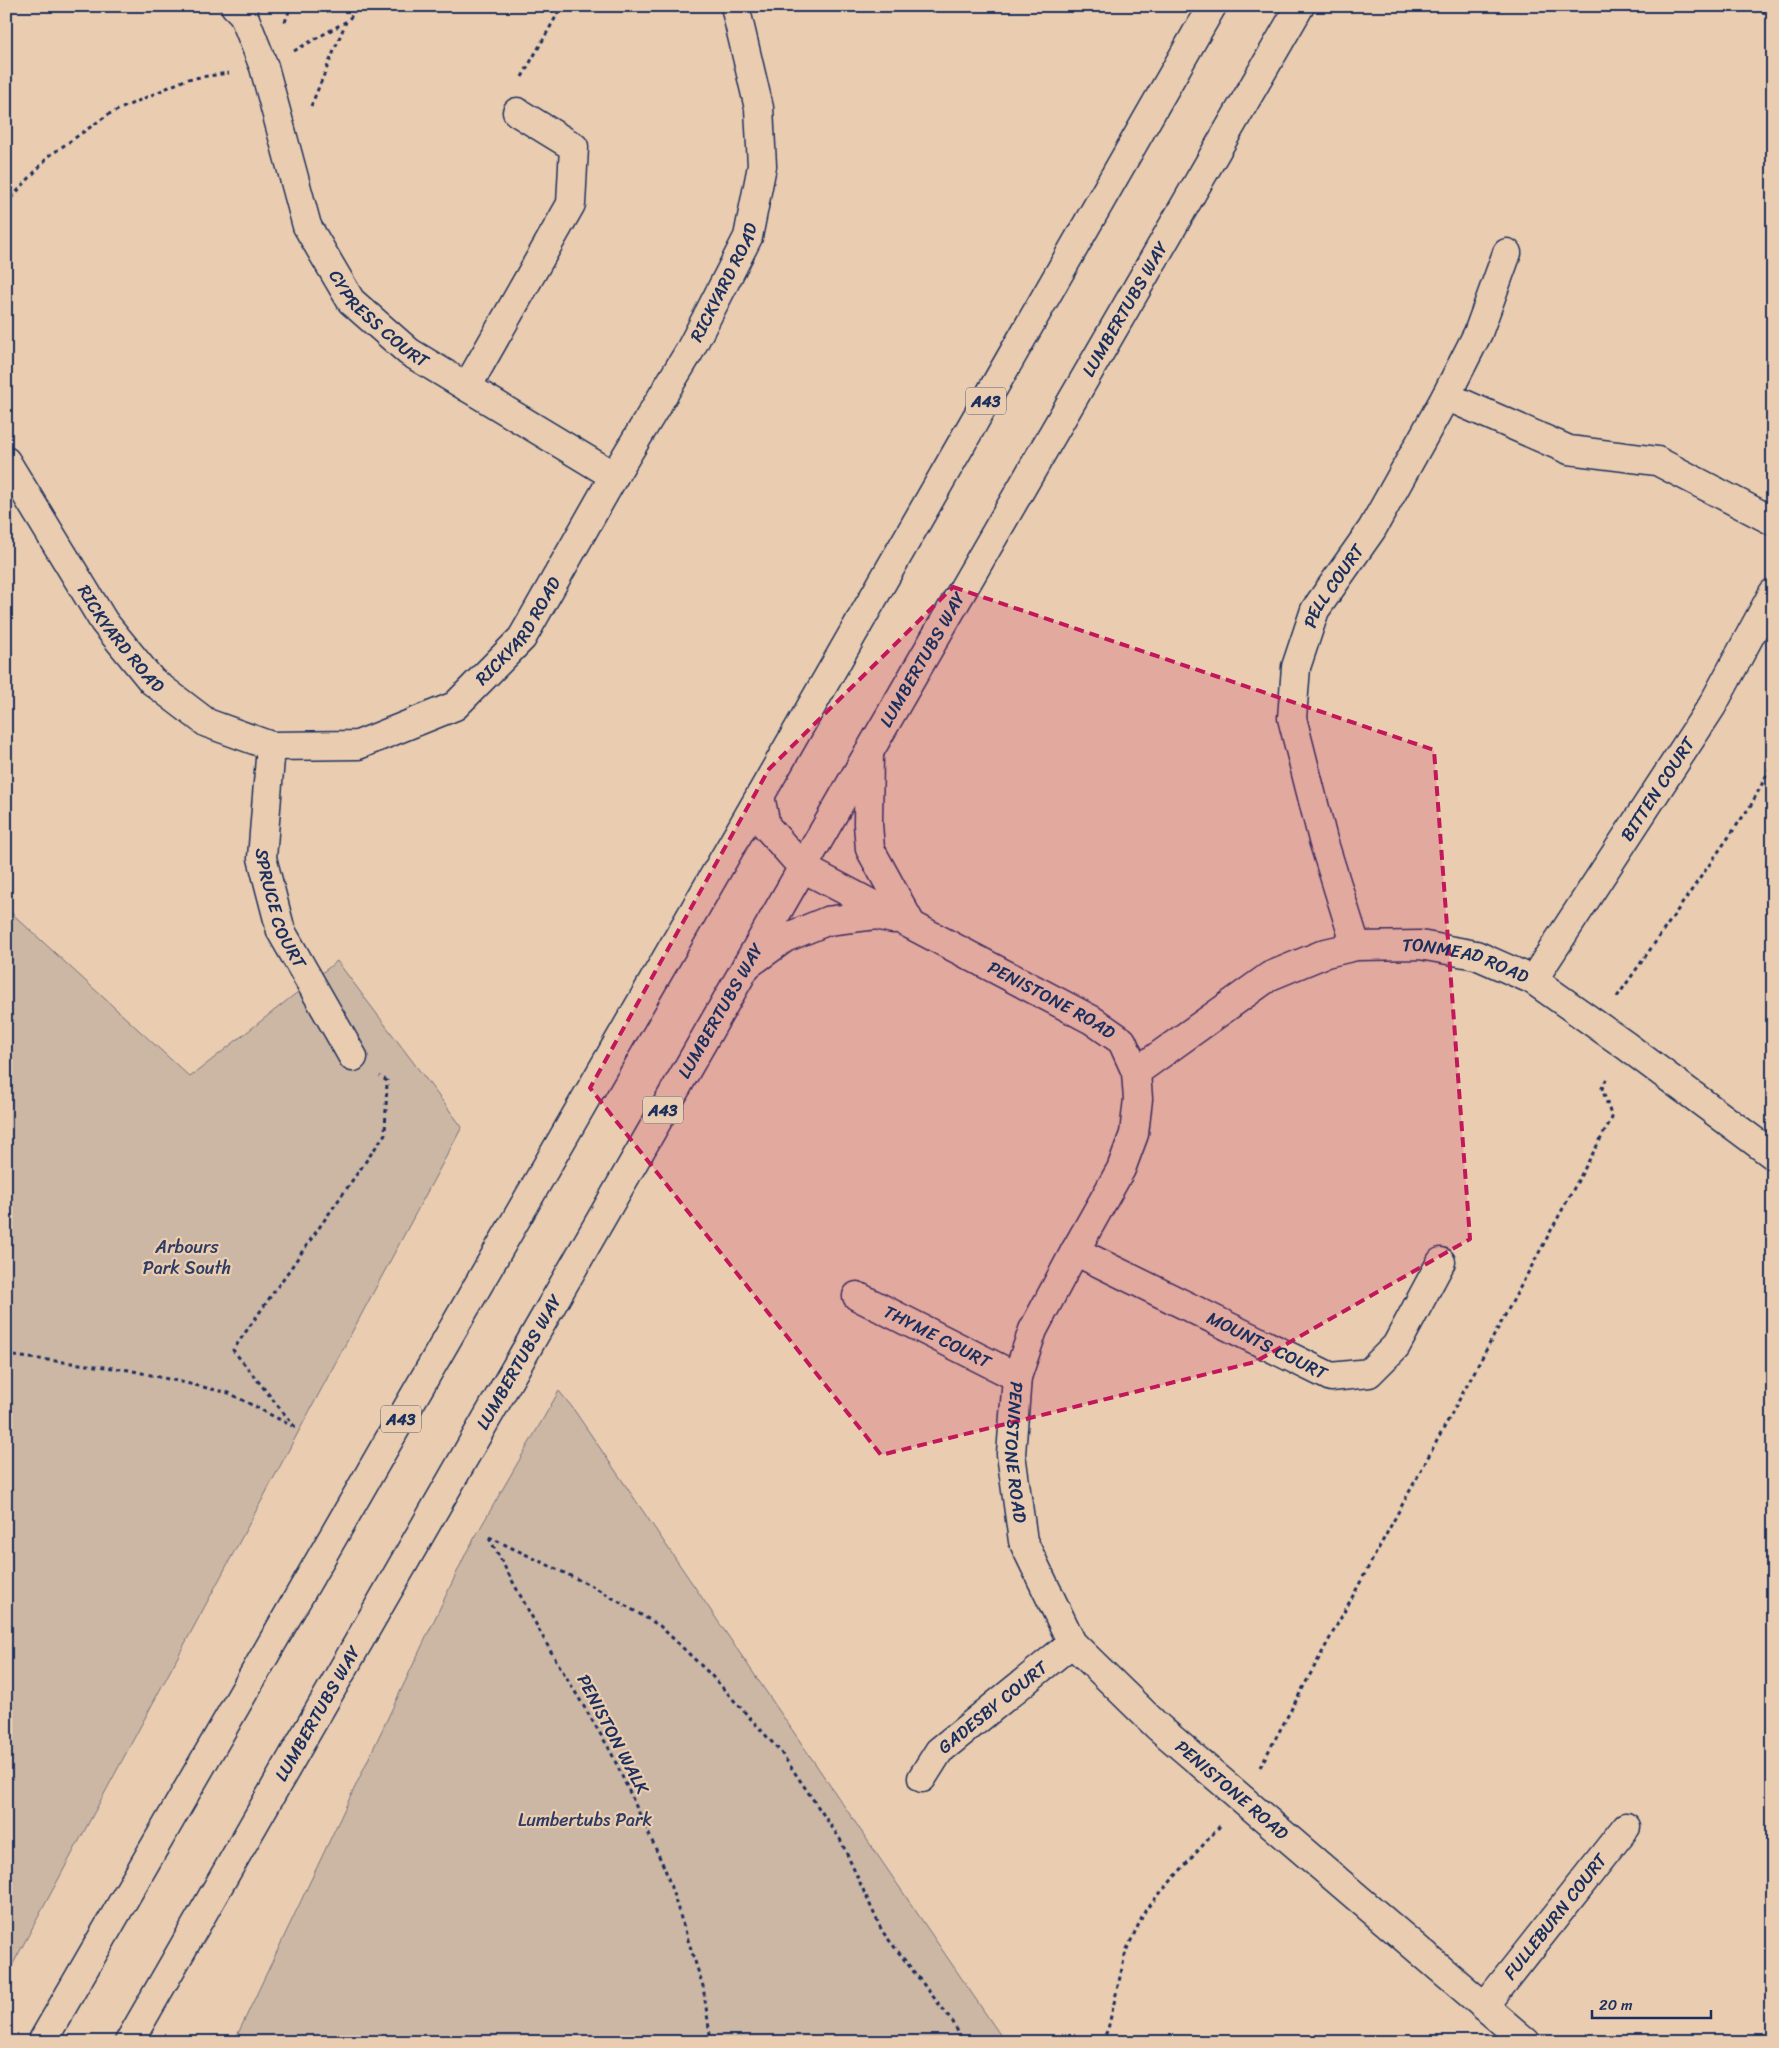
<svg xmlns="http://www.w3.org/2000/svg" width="1779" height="2048" font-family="Sriracha,sans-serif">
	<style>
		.park { fill: #ccb6a4; stroke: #747281 }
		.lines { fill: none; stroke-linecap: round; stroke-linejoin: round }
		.minor-casing { stroke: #1b2f5e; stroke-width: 31 }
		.highway-casing { stroke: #1b2f5e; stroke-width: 31 }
		.path { stroke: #1b2f5e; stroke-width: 3; stroke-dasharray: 4 4; stroke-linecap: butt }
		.minor { stroke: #eacdb0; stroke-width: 28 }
		.highway { stroke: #eacdb0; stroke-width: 28 }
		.marked { fill: #c2185b; fill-opacity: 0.2; stroke: #c2185b; stroke-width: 4; stroke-dasharray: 10 6; stroke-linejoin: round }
		.labels { text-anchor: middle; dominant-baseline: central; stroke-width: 4.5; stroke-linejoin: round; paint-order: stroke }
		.shield { fill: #eacdb0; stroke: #595e77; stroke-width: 1 }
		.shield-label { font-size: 16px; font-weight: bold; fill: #1b2f5e }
		.street-label { font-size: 18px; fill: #1b2f5e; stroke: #eacdb0 }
		.park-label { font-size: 18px; fill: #2d3c65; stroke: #eacdb0 }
	</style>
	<rect width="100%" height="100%" fill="#eacdb0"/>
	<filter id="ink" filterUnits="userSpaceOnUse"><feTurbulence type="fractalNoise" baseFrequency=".02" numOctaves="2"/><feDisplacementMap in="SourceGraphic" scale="10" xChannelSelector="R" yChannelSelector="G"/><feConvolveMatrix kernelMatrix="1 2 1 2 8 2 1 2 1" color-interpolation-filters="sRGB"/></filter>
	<g filter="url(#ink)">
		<g class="park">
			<polygon points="6,908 190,1077 337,961 462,1127 6,1977"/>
			<polygon points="559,1391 572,1407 1005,2042 234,2042 467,1551"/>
		</g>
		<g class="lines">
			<g class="minor-casing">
				<g id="minor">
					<path id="s1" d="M235,6L243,14L264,67L307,226L351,301L409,352L614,476"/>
					<polyline points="467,387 571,204 574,147 517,112"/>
					<polyline points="1446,396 1569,450 1657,461 1773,521"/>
					<path id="s2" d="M6,461L104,622L152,681L207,723L271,746L358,745L455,706L522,638L614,476L689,352L748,237L762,166L759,108L735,6"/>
					<path id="s3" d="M271,746L262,858L281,931L353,1057"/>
					<polyline points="869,752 868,824 870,849 911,924"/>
					<path id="s4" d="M760,796L766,826L803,868L1092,1020L1122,1041L1136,1072L1138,1099L1134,1134L1121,1169L1075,1251L1033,1330L1017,1377L1011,1454L1023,1541L1072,1643L1157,1726L1526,2042"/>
					<path id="s5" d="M1356,946L1323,840L1292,718L1296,667L1315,610L1372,529L1446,396L1478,333L1507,253"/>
					<polyline points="746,966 785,938 827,921 876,915 893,919"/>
					<path id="s6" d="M1533,980L1712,706L1773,593"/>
					<path id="s7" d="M1136,1072L1270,976L1326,953L1356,946L1420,945L1476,955L1533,980L1625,1045L1773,1155"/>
					<path id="s8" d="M1075,1251L1331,1377L1369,1373L1396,1346L1441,1262"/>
					<path id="s9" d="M857,1296L1017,1377"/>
					<path id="s10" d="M922,1778L939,1751L1072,1643"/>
					<path id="s11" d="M1484,2007L1626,1827"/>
				</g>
			</g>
			<g class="highway-casing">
				<g id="highway">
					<polyline points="42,2042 760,796 1212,6"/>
					<path id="s12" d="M129,2042L869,752L1300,6"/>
				</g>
			</g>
			<g class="path">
				<polyline points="1730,6 1773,14"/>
				<polyline points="285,22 291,6"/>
				<polyline points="294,51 347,21 361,6"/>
				<polyline points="522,77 562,6"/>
				<polyline points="311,106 346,22"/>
				<polyline points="6,204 49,156 109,114 187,79 229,73"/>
				<polyline points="1617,997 1751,805 1773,763"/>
				<polyline points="6,1355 129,1370 229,1393 292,1426"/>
				<polyline points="295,1427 233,1350 385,1134 387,1081 380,1076"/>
				<polyline points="489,1537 594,1587 660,1626 711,1675 780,1751 840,1839 882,1931 953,2022 963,2042"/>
				<polyline points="489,1538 550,1650 610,1750 665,1869 703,1986 711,2042"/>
				<polyline points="1260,1767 1612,1118 1602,1088 1608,1076"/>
				<polyline points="1102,2042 1108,2029 1126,1951 1146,1909 1220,1826"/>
			</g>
			<use href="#minor" class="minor"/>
			<use href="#highway" class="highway"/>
		</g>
	</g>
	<path class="marked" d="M953,587L1434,750L1470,1239L1255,1362L881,1455L590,1088L769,769Z"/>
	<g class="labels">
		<g class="shield">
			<rect x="966" y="387.5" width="40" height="27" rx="4"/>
			<rect x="643" y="1096.5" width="40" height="27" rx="4"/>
			<rect x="381" y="1405.5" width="40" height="27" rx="4"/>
		</g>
		<g class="shield-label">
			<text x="986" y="401">A43</text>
			<text x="663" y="1110">A43</text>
			<text x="401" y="1419">A43</text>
		</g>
		<g class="street-label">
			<text stroke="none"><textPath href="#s2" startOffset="1098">RICKYARD ROAD</textPath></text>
			<text stroke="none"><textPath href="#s12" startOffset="1999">LUMBERTUBS WAY</textPath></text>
			<text stroke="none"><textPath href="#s1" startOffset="352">CYPRESS COURT</textPath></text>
			<text stroke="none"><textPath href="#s5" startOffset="378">PELL COURT</textPath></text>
			<text stroke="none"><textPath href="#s2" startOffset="692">RICKYARD ROAD</textPath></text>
			<text stroke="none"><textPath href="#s2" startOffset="212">RICKYARD ROAD</textPath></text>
			<text stroke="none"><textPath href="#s12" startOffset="1594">LUMBERTUBS WAY</textPath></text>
			<text stroke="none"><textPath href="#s6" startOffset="228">BITTEN COURT</textPath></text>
			<text stroke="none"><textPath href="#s3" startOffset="166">SPRUCE COURT</textPath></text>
			<text stroke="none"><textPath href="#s7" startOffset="368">TONMEAD ROAD</textPath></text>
			<text stroke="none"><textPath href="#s4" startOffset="368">PENISTONE ROAD</textPath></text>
			<text stroke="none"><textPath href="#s12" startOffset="1189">LUMBERTUBS WAY</textPath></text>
			<text stroke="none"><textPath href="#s9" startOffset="90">THYME COURT</textPath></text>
			<text stroke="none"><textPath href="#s8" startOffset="214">MOUNTS COURT</textPath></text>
			<text stroke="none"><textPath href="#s12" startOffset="784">LUMBERTUBS WAY</textPath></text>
			<text stroke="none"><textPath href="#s4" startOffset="892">PENISTONE ROAD</textPath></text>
			<text stroke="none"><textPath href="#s10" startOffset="101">GADESBY COURT</textPath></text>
			<text stroke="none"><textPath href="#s12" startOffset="379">LUMBERTUBS WAY</textPath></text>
			<text transform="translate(613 1734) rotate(62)">PENISTON WALK</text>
			<text stroke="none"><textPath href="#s4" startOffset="1312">PENISTONE ROAD</textPath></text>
			<text stroke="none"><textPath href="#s11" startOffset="115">FULLEBURN COURT</textPath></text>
		</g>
		<g class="park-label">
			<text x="187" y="1247">Arbours<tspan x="187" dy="21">Park South</tspan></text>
			<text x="585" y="1820">Lumbertubs Park</text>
		</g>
	</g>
	<rect width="1779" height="2048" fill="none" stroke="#eacdb0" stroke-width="25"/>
	<rect x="12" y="12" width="1754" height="2023" fill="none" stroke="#1b2f5e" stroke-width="2" filter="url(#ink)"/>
	<path d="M1592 2010v8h119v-8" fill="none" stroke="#1b2f5e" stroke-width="2.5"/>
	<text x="1599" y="2010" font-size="15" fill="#1b2f5e" stroke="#eacdb0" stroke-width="4" paint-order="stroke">20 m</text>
</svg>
